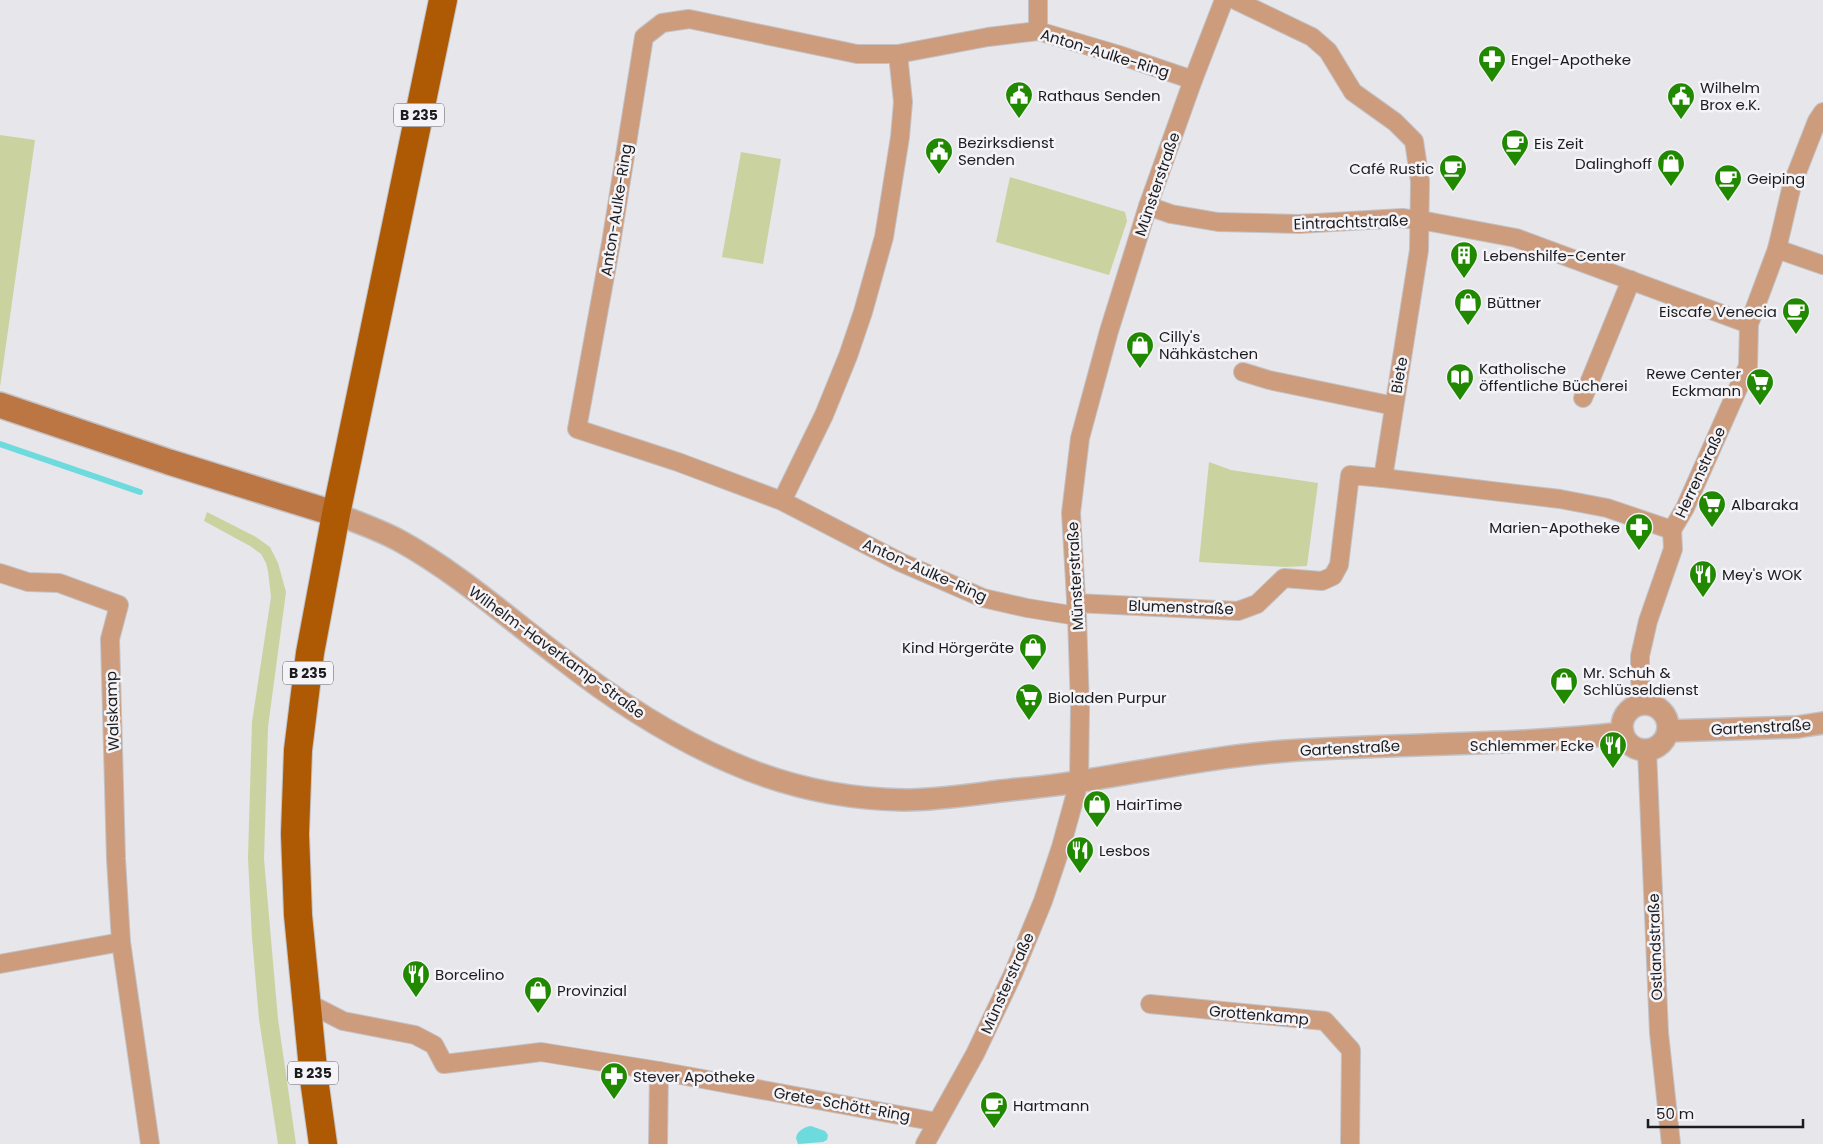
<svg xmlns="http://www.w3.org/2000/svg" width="1823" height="1144" font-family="Poppins,sans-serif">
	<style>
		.green { fill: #cad3a0 }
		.water { fill: #6ddade }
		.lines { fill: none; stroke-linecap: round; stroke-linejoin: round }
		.stream { stroke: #6ddade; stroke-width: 6 }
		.minor-casing { stroke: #c2c2c6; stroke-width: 20 }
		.tertiary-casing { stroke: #c2c2c6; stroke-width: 24 }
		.secondary-casing { stroke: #c2c2c6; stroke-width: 28 }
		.primary-casing { stroke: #c2c2c6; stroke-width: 30 }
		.minor { stroke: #cc9c7c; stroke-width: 18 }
		.tertiary { stroke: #cc9c7c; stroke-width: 21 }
		.secondary { stroke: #bc7644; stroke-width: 25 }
		.primary { stroke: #ae5903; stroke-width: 28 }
		.labels { text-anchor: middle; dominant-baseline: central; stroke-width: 5; stroke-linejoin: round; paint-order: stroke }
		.shield { fill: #f3f3f8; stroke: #5c5c5f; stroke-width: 1 }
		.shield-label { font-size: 14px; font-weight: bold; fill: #1c1c1e }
		.street-label { font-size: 15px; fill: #1c1c1e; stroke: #f3f3f8 }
		.poi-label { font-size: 15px; fill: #1c1c1e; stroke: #f3f3f8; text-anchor: start }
	</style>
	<rect width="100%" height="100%" fill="#e6e6eb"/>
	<g class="green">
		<polygon points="0,135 35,140 0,387"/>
		<polygon points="741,152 781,159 763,264 722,257"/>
		<polygon points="1010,177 1125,212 1127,221 1109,275 996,242"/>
		<polygon points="1209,462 1231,470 1318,483 1307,566 1286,567 1199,562"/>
		<polygon points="207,512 256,537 270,547 278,563 286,592 268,727 264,859 278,1019 296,1144 278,1144 259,1019 252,938 248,858 252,722 271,597 268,571 266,563 261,554 250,546 204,521"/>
	</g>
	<path class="water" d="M811,1126L825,1131L828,1135L827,1140L823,1142L798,1144L796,1138C797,1131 804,1127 811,1126Z"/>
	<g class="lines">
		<polyline class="stream" points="0,444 140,492"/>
		<g class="minor-casing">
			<g id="minor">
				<polyline points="1038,31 1038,0"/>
				<polyline points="898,54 988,37 1038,31 1119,55 1193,80"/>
				<polyline points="1148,206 1171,214 1218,222 1299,224 1402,218 1431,222 1516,238 1749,324"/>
				<polyline points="1777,249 1823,265"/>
				<polyline points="1243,372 1269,380 1394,406"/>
				<polyline points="1583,398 1631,280"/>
				<polyline points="1383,478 1560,499 1607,508 1672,530"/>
				<polyline points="782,501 824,415 848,356 863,312 884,237 900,137 903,102 898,54 857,54 689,19 662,23 644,37 611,243 577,429 678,462 782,501 900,562 983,598 1027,608 1077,616"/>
				<polyline points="0,573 28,582 59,583 119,605 110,639 116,859 121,942 150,1144"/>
				<polyline points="1076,603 1238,611 1257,604 1284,578 1322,581 1333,576 1339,565 1350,475 1383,478 1419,250 1420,181 1414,141 1395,122 1353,92 1328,51 1312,37 1235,0"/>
				<polyline points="1642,704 1640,678 1640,656 1648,621 1673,549 1672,530 1685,508 1748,366 1749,324 1777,249 1792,185 1817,121 1823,112"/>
				<polyline points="1647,750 1659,1033 1671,1144"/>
				<polyline points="0,964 121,942"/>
				<polyline points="306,1002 343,1021 415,1035 434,1045 444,1064 541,1052 659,1071 937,1122"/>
				<polyline points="1150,1004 1325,1021 1351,1050 1350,1144"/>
				<polyline points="658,1144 659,1071"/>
				<polyline points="925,1144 975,1054 1013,974 1043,901 1061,847 1079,782 1080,708 1077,616 1071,513 1080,438 1109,331 1148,206 1193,80 1224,0"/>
			</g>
		</g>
		<g class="tertiary-casing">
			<g id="tertiary">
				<path d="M336,514C357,522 380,530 400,541C458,573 508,618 561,658C613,699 670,736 730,762C784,786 845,799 904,800C936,800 969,795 1000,791C1027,788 1055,786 1082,781C1150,770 1218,756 1286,751C1398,743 1511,746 1623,733"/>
				<circle cx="1645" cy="727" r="23"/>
				<polyline points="1668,731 1797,727 1823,723"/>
			</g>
		</g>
		<g class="secondary-casing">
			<polyline id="secondary" points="0,405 169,462 336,514"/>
		</g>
		<g class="primary-casing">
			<polyline id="primary" points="323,1144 314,1079 298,915 295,834 298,750 310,653 336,514 443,0"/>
		</g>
		<use href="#minor" class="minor"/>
		<use href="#tertiary" class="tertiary"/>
		<use href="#secondary" class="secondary"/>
		<use href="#primary" class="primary"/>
	</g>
	<defs>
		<g id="pharmacy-pin" transform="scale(1.4375)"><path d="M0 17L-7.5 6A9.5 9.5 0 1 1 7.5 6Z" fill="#208900" stroke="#f3f3f8"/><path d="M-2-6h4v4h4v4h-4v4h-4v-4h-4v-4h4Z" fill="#fff"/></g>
		<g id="civic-pin" transform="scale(1.4375)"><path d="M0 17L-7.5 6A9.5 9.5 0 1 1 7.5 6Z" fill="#208900" stroke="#f3f3f8"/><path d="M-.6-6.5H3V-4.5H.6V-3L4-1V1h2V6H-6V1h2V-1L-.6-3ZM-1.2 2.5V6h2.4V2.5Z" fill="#fff"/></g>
		<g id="cafe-pin" transform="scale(1.4375)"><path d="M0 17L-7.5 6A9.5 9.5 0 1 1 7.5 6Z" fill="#208900" stroke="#f3f3f8"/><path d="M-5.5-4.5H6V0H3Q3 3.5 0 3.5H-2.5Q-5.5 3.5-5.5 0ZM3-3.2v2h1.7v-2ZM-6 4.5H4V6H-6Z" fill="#fff"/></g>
		<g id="shop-pin" transform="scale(1.4375)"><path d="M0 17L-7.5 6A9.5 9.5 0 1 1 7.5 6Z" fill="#208900" stroke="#f3f3f8"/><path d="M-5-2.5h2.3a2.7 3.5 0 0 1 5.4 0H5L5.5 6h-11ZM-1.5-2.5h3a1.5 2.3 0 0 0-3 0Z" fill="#fff"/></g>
		<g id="building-pin" transform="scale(1.4375)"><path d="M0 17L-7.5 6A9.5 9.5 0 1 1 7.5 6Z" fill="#208900" stroke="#f3f3f8"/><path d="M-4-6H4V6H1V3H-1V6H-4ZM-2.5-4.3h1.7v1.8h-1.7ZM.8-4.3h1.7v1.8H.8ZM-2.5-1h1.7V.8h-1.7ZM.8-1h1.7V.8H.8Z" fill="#fff"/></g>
		<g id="library-pin" transform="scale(1.4375)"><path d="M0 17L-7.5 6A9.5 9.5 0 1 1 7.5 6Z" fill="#208900" stroke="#f3f3f8"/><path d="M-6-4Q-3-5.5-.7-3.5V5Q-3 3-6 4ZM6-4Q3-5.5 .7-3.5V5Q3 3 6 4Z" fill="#fff"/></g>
		<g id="supermarket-pin" transform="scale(1.4375)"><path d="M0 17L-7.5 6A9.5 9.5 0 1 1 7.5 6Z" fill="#208900" stroke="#f3f3f8"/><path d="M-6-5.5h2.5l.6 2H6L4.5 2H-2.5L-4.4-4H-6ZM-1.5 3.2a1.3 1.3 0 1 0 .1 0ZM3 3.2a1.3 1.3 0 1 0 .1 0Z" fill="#fff"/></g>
		<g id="restaurant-pin" transform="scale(1.4375)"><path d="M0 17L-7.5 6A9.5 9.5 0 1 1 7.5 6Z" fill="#208900" stroke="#f3f3f8"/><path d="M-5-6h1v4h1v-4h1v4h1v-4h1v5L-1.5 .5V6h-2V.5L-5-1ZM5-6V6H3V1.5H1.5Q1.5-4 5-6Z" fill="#fff"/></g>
	</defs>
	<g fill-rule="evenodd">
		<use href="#pharmacy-pin" x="1492" y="59"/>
		<use href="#civic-pin" x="1019" y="95"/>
		<use href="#civic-pin" x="1681" y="96"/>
		<use href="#cafe-pin" x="1515" y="143"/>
		<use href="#civic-pin" x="939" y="151"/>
		<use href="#shop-pin" x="1671" y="163"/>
		<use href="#cafe-pin" x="1453" y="168"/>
		<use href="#cafe-pin" x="1728" y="178"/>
		<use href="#building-pin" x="1464" y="255"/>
		<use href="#shop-pin" x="1468" y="302"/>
		<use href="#cafe-pin" x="1796" y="311"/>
		<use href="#shop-pin" x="1140" y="345"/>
		<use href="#library-pin" x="1460" y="377"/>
		<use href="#supermarket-pin" x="1760" y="382"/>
		<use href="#supermarket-pin" x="1712" y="504"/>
		<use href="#pharmacy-pin" x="1639" y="527"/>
		<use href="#restaurant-pin" x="1703" y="574"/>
		<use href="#shop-pin" x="1033" y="647"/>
		<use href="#shop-pin" x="1564" y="681"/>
		<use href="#supermarket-pin" x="1029" y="697"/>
		<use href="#restaurant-pin" x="1613" y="745"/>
		<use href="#shop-pin" x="1097" y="804"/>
		<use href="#restaurant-pin" x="1080" y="850"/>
		<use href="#restaurant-pin" x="416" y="974"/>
		<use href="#shop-pin" x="538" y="990"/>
		<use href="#pharmacy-pin" x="614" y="1076"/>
		<use href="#cafe-pin" x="994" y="1105"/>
	</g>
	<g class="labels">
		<g class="shield">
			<rect x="394" y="103.5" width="50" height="23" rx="4"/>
			<rect x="283" y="661.5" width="50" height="23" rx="4"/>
			<rect x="288" y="1061.5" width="50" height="23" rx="4"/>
		</g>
		<g class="shield-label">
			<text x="419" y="115">B 235</text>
			<text x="308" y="673">B 235</text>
			<text x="313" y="1073">B 235</text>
		</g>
		<g class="street-label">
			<text transform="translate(1105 53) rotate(17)">Anton-Aulke-Ring</text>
			<text transform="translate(1157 184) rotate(-71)">Münsterstraße</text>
			<text transform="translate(616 210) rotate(-81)">Anton-Aulke-Ring</text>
			<text transform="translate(1351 222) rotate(-2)">Eintrachtstraße</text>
			<text transform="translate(1399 375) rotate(-80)">Biete</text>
			<text transform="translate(1700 472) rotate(-65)">Herrenstraße</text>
			<text transform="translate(925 570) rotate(24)">Anton-Aulke-Ring</text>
			<text transform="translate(1075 576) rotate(-93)">Münsterstraße</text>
			<text transform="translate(1181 607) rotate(2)">Blumenstraße</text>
			<text transform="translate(557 652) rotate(36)">Wilhelm-Haverkamp-Straße</text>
			<text transform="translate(112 711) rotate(-92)">Walskamp</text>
			<text transform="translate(1761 727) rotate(-3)">Gartenstraße</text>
			<text transform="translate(1350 748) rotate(-3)">Gartenstraße</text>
			<text transform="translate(1655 947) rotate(-92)">Ostlandstraße</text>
			<text transform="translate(1007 983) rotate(-66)">Münsterstraße</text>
			<text transform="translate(1259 1015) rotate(5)">Grottenkamp</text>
			<text transform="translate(842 1104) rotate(10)">Grete-Schött-Ring</text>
		</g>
		<g class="poi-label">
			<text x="1511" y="59">Engel-Apotheke</text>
			<text x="1700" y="87">Wilhelm<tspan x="1700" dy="17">Brox e.K.</tspan></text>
			<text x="1038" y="95">Rathaus Senden</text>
			<text x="958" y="142">Bezirksdienst<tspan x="958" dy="17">Senden</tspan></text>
			<text x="1534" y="143">Eis Zeit</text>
			<text x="1652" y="163" text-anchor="end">Dalinghoff</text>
			<text x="1434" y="168" text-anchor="end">Café Rustic</text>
			<text x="1747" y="178">Geiping</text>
			<text x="1483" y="255">Lebenshilfe-Center</text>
			<text x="1487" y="302">Büttner</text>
			<text x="1777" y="311" text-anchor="end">Eiscafe Venecia</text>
			<text x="1159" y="336">Cilly's<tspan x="1159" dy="17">Nähkästchen</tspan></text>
			<text x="1479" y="368">Katholische<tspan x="1479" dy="17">öffentliche Bücherei</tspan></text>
			<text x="1741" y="373" text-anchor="end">Rewe Center<tspan x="1741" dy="17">Eckmann</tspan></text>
			<text x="1731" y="504">Albaraka</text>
			<text x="1620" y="527" text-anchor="end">Marien-Apotheke</text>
			<text x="1722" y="574">Mey's WOK</text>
			<text x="1014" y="647" text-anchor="end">Kind Hörgeräte</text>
			<text x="1583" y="672">Mr. Schuh &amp;<tspan x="1583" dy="17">Schlüsseldienst</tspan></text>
			<text x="1048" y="697">Bioladen Purpur</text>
			<text x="1594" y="745" text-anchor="end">Schlemmer Ecke</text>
			<text x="1116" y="804">HairTime</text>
			<text x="1099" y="850">Lesbos</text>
			<text x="435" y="974">Borcelino</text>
			<text x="557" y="990">Provinzial</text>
			<text x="633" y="1076">Stever Apotheke</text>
			<text x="1013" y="1105">Hartmann</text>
		</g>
	</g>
	<path d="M1648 1119v8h155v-8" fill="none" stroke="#1c1c1e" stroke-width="2.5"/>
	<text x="1656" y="1119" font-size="15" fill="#1c1c1e" stroke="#f3f3f8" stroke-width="4" paint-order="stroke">50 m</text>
</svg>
